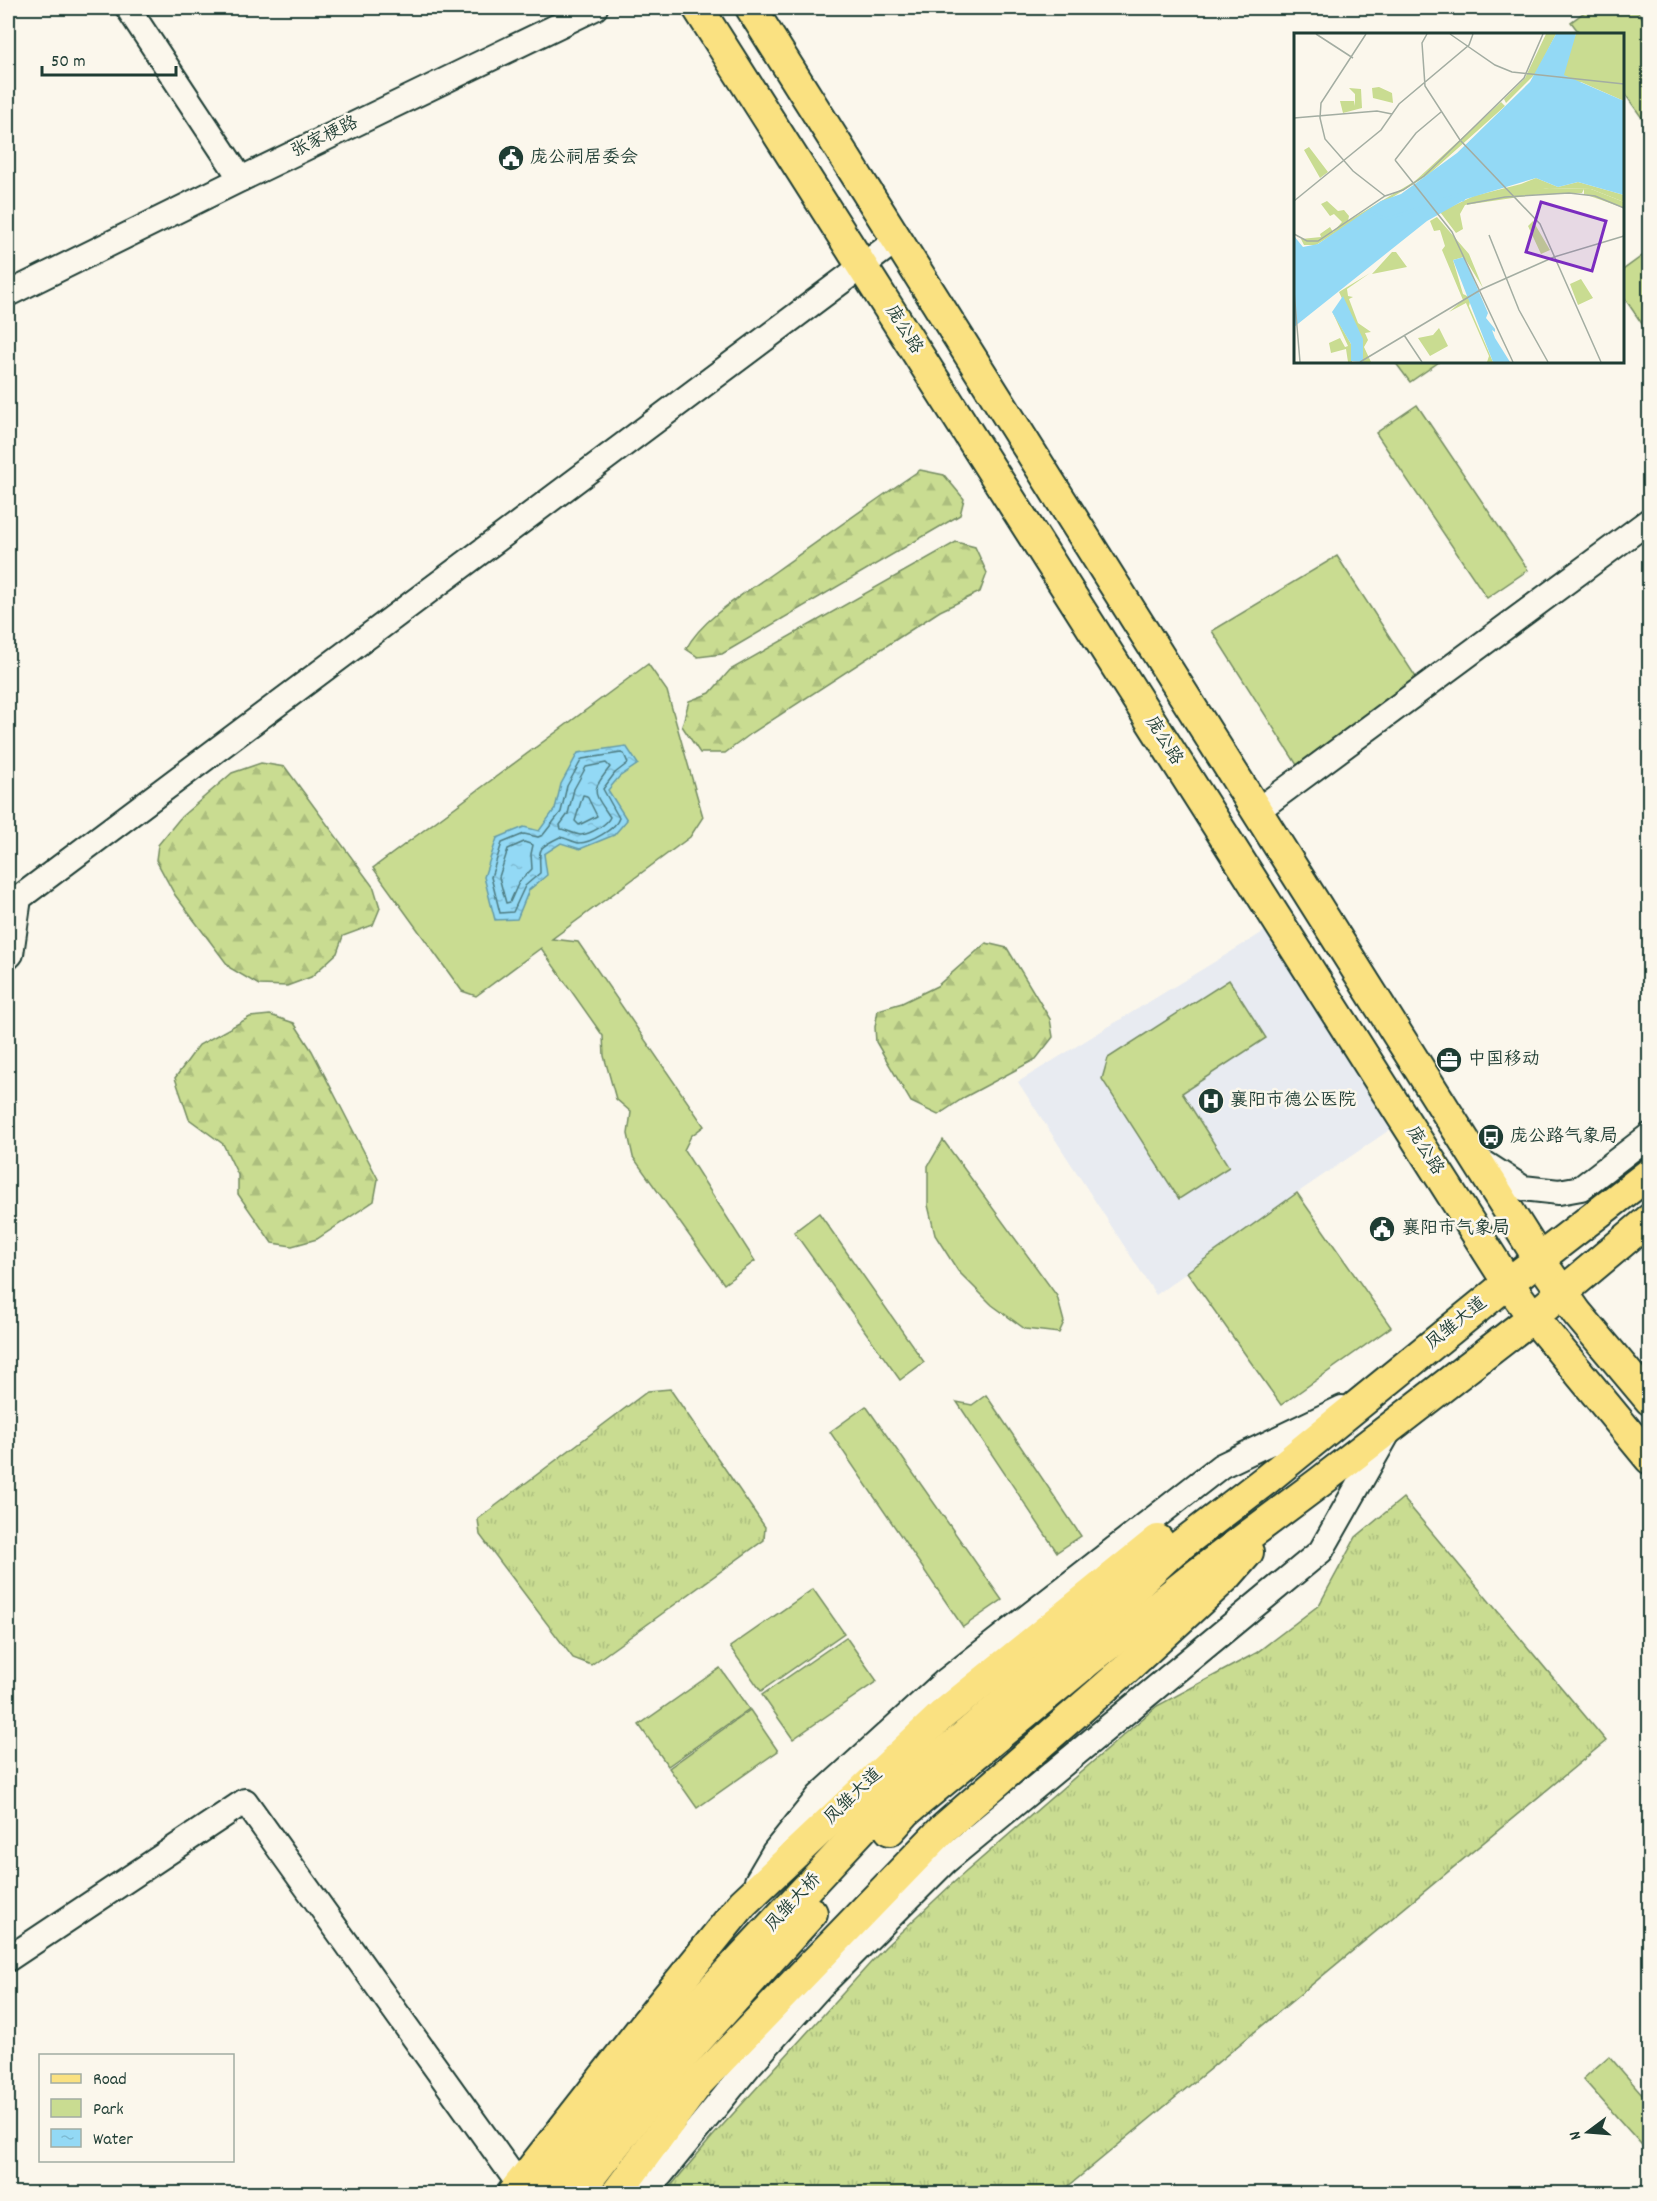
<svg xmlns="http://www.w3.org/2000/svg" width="1657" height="2201" font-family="Dekko,'LXGW WenKai TC',sans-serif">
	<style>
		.built { fill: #e8ebf1 }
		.grass { fill: url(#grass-tufts); stroke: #748c62; stroke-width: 1.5 }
		.forest { fill: url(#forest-firs); stroke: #748c62; stroke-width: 1.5 }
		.green { fill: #c9dc91; stroke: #748c62; stroke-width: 1.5 }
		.water { fill: url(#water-ripples); stroke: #659ba8; stroke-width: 1.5 }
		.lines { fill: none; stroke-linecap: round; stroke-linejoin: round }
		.shore { stroke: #4d7b81; stroke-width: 1.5 }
		.minor-casing { stroke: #1f3d34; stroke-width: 28 }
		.major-casing { stroke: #1f3d34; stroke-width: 34 }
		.minor { stroke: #fbf7ec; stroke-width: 24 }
		.major { stroke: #fae181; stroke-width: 30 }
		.labels { text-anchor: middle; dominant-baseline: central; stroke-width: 5; stroke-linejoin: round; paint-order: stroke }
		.street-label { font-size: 18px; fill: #1f3d34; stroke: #fbf7ec }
		.poi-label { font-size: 18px; fill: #1f3d34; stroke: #fbf7ec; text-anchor: start }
		.inset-river { fill: none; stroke: #93d9f5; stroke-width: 3 }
		.inset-road { fill: none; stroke: #a3ada2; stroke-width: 1.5 }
		.view { fill: #7b2cbf; fill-opacity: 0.15; stroke: #7b2cbf; stroke-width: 3 }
		.inset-edge { fill: none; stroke: #1f3d34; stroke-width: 3 }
	</style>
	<defs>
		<pattern id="grass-tufts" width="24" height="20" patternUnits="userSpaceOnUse" patternTransform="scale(1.5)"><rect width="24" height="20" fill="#c9dc91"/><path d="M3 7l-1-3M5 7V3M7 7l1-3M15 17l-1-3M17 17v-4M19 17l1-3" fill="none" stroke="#acbe7e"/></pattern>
		<pattern id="forest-firs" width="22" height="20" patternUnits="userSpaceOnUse" patternTransform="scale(1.5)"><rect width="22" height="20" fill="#c9dc91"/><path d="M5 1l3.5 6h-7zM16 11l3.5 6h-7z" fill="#acbe7e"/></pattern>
		<pattern id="water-ripples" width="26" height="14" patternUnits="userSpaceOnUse" patternTransform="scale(1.5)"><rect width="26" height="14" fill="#93d9f5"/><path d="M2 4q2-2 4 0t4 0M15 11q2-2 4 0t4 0" fill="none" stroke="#7ebbd3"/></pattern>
	</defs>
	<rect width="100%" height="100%" fill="#fbf7ec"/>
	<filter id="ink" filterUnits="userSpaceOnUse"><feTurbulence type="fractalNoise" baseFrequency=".0167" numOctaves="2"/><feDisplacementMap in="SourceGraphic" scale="12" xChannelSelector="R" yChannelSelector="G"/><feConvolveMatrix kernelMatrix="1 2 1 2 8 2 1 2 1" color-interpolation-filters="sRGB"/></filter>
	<g filter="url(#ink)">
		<polygon class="built" points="1278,923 1404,1120 1297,1193 1156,1295 1018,1082"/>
		<g class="grass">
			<polygon points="670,1389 765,1527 764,1540 591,1665 573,1658 480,1535 478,1519 648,1391"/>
			<polygon points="1403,1498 1606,1741 1060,2193 665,2193 712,2137 885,1947 952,1884 1157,1706 1256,1653 1319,1605 1356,1537"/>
		</g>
		<g class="forest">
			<path d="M920,470L944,475L964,499L960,515L722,654L698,657L686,649C702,618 748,591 776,571C824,537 871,503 920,470Z"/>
			<polygon points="956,542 975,547 987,573 980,592 940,611 752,733 725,753 700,753 682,726 689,701 710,693 730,670"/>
			<polygon points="261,763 285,767 374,888 380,908 373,925 343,936 337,953 311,977 287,986 259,985 230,968 175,895 156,860 158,845 181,817 232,773"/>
			<polygon points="986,943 1007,948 1050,1019 1053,1037 1036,1059 965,1097 938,1115 911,1102 876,1042 875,1027 878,1010 902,1003 937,986"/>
			<polygon points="270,1015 294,1023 312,1051 378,1179 374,1201 317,1239 292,1246 272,1243 238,1194 238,1175 223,1144 189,1119 175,1078 199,1045 250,1017"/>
		</g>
		<g class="green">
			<polygon points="1590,8 1635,8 1649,27 1649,128 1623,91 1622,34 1580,34 1571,22"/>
			<polygon points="1649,251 1649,334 1623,296 1623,270"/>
			<polygon points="1395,362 1439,362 1410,382"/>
			<polygon points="1417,405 1528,570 1487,598 1376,433"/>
			<polygon points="1337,556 1423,688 1304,776 1212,631"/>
			<polygon points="648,664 667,691 703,817 690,837 552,939 578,942 704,1126 691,1136 684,1150 755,1261 724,1284 633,1157 628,1134 631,1112 616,1099 604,1056 603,1036 541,948 476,996 462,991 373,868"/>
			<polygon points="1229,980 1266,1038 1182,1093 1229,1167 1179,1199 1102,1079 1108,1058"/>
			<polygon points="943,1140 1057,1296 1064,1322 1059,1333 1025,1329 992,1305 958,1271 935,1235 928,1205 928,1166"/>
			<polygon points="1297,1193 1391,1327 1281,1405 1187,1272"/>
			<polygon points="819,1213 924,1362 900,1380 794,1232"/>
			<polygon points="986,1395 1081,1536 1057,1552 957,1402 972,1405"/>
			<polygon points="866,1406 1002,1600 963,1627 830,1432"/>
			<polygon points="813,1589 844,1633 761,1691 730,1647"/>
			<polygon points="846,1637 877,1681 793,1739 762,1695"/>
			<polygon points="720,1668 749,1709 668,1766 639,1725"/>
			<polygon points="750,1710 778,1751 697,1808 669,1768"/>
			<polygon points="1609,2056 1649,2102 1649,2153 1583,2079"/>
		</g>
		<polygon class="water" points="626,746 638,764 619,777 608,790 627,820 614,835 580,849 561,843 544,854 547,875 529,890 517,919 495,920 484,877 497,838 524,827 539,831 555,809 561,784 578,753"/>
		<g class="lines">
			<g class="shore">
				<path d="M621,753L624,754L628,763L615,773L603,789L619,818C616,829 590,843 579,843C573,842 566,838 560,837C535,849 540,849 540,873L525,886L513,912L500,913L491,877L502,843L524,834L538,837L543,835L561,812L567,786L582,759Z"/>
				<path d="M606,763L610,767C590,793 593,791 610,817C607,825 590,834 581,835C575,835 567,830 561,829L560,825L568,814L574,789L586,767Z"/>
				<polygon points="583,795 587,796 597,816 579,825 575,821"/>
				<polygon points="524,842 533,845 531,854 532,869 519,882 510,902 506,903 499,877 508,849"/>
			</g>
			<g class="minor-casing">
				<g id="minor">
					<polyline points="128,8 241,179 595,8"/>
					<polyline points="8,294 241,179"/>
					<polyline points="1258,810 1650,520"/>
					<polyline points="8,957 11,954 19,898 898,239"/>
					<polyline points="1478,1159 1523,1188 1559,1192 1581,1188 1650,1135"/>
					<polyline points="757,1881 774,1852 819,1796 944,1682 1221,1466 1342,1408"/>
					<polyline points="8,1959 245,1801 526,2194"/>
					<polyline points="645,2194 749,2066 821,1986 945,1862 1321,1551 1388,1433"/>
				</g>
			</g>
			<g class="major-casing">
				<g id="major">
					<polyline points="698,8 1508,1283 1533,1317 1650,1459"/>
					<polyline points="751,8 1539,1259 1577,1313 1650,1400"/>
					<polyline points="890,1830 906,1812 1087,1662 1201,1571 1320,1482 1533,1317 1650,1219"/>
					<polyline points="512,2194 646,2023 743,1903 942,1715 1158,1540"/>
					<polyline points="549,2194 669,2035 892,1797 1072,1645 1173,1551 1267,1479 1508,1283 1650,1173"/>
					<polyline points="577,2194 685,2054 812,1913"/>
					<polyline points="616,2194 699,2082 944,1828 1125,1670 1228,1575 1248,1552"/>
				</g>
			</g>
			<use href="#minor" class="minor"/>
			<use href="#major" class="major"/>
		</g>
	</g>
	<defs>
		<g id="civic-disc" transform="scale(1.35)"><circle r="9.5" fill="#1f3d34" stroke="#fbf7ec"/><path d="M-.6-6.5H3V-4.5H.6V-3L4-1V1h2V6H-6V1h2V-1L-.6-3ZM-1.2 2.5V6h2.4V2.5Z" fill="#fff"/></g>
		<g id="office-disc" transform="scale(1.35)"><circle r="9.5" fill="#1f3d34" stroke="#fbf7ec"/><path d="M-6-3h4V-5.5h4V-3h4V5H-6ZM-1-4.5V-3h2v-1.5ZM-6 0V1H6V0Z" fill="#fff"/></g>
		<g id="hospital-disc" transform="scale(1.35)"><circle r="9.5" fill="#1f3d34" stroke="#fbf7ec"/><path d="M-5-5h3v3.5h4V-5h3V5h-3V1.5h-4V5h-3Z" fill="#fff"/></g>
		<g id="bus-disc" transform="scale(1.35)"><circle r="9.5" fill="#1f3d34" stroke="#fbf7ec"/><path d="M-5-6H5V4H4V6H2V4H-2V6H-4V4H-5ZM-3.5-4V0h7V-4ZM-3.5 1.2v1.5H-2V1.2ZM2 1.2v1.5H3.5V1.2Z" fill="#fff"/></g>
	</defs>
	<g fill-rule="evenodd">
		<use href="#civic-disc" x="511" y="158"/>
		<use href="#office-disc" x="1449" y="1060"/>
		<use href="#hospital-disc" x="1211" y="1101"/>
		<use href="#bus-disc" x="1491" y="1137"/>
		<use href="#civic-disc" x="1382" y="1229"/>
	</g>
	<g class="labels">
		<g class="street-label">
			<text transform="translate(325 138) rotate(-26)">张家梗路</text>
			<text transform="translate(903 330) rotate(58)">庞公路</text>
			<text transform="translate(1163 741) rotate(58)">庞公路</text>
			<text transform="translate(1424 1151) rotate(58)">庞公路</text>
			<text transform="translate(1457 1324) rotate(-39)">凤雏大道</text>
			<text transform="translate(854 1797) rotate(-44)">凤雏大道</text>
			<text transform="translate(794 1903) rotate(-47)">凤雏大桥</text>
		</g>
		<g class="poi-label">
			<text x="530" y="158">庞公祠居委会</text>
			<text x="1468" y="1060">中国移动</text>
			<text x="1230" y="1101">襄阳市德公医院</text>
			<text x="1510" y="1137">庞公路气象局</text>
			<text x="1402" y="1229">襄阳市气象局</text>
		</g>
	</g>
	<g transform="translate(1294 33)">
		<rect width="330" height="330" fill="#fbf7ec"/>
		<path d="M85,54L98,60L99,70L79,65L78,55ZM55,55L67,56L68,75L49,80L46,68H60L61,73V61ZM239,188L256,217L247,221L234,193ZM287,246L299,265L284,272L276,251Z" fill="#c9dc91"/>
		<path d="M242,145L264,154L284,149L330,162V169L297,156L255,155L219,161L227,158V151ZM145,295L154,313L136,323L124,305L139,302Z" fill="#c9dc91"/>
		<path d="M252,1H262L242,40L212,70L210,66L231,45ZM282,1H330V68L287,49L258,48ZM207,69L211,73L134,142L22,212H10L7,206L27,204L26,201L36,194L39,199L48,189L40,181L36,183L27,171L33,168L44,178L50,177L55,183L54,188L121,148ZM15,114L34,139L26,145L10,117ZM227,151V158L255,155L297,156L330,169V175L290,161V156L288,160L239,162L171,172L166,181L169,196L162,200L146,179L180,163ZM143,184L175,221L189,255L170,224L159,227L169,261L177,265L175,273L199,329H193L195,323L172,270L155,279L169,267L148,217L151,213L146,197L140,198L136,188ZM98,219H102L113,234L78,241ZM76,240L53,256L54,263L59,264L55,266L64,290L77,299L71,300L74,307L70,314L77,329H69L68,308L45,259ZM38,278L57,311L58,329H54L52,316L37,320L35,310L46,305L51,314L54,313Z" fill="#c9dc91"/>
		<path d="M262,1H282L270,42L330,68V162L284,149L264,154L242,145L172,166L133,188L0,294V203L9,214L24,211L87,168L107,161L163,120L236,49ZM170,224L194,280L192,285L201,296V299L198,297L201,305L216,329H199L159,227ZM49,263L69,306V329L57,328V311L38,279Z" fill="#93d9f5"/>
		<path class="inset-river" d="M137,170L165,162L170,168M76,179L92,186L133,173"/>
		<path class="inset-road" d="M22,1L59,25M72,1L27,70L26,85L31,106L59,138L91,163M133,1L128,10L131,53L166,107L246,191L307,329M156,1L201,32L218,39L330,51M0,85L83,78L98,81M101,127L158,199L219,329M101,127L122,100L147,79M0,168L87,97L105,71L175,12L179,1M173,171L211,164L275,160L301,163L330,175M0,201L13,208H24L91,163L109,157L130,143L230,45L249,1M195,202L225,277L254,329M0,258L6,329M110,302L128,329M66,329L188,256L260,224L330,203"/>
		<path class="view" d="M247,169L312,188L298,238L232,219Z"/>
		<rect width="330" height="330" class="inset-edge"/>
	</g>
	<rect width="1657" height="2201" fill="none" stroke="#fbf7ec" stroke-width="30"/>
	<rect x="15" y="15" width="1627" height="2171" fill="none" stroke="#1f3d34" stroke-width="2" filter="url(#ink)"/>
	<rect x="39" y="2054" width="195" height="108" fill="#fbf7ec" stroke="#a3ada2" stroke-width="1.5"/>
	<rect x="51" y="2074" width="30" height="9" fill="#fae181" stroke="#a3ada2" stroke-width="1.5"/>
	<text x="93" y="2084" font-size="18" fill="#1f3d34">Road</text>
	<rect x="51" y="2099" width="30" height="18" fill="#c9dc91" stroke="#a3ada2" stroke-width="1.5"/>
	<text x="93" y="2114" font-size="18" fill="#1f3d34">Park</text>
	<rect x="51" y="2129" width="30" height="18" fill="url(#water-ripples)" stroke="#a3ada2" stroke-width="1.5"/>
	<text x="93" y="2144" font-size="18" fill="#1f3d34">Water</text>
	<g transform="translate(1588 2132) rotate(254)" stroke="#fbf7ec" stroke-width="4.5" paint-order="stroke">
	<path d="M0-4.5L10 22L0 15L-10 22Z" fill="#1f3d34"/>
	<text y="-9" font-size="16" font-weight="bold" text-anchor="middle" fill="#1f3d34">N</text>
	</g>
	<path d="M42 66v9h134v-9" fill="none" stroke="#1f3d34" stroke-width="3"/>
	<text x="51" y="66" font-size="18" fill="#1f3d34" stroke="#fbf7ec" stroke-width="4.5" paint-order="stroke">50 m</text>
</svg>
